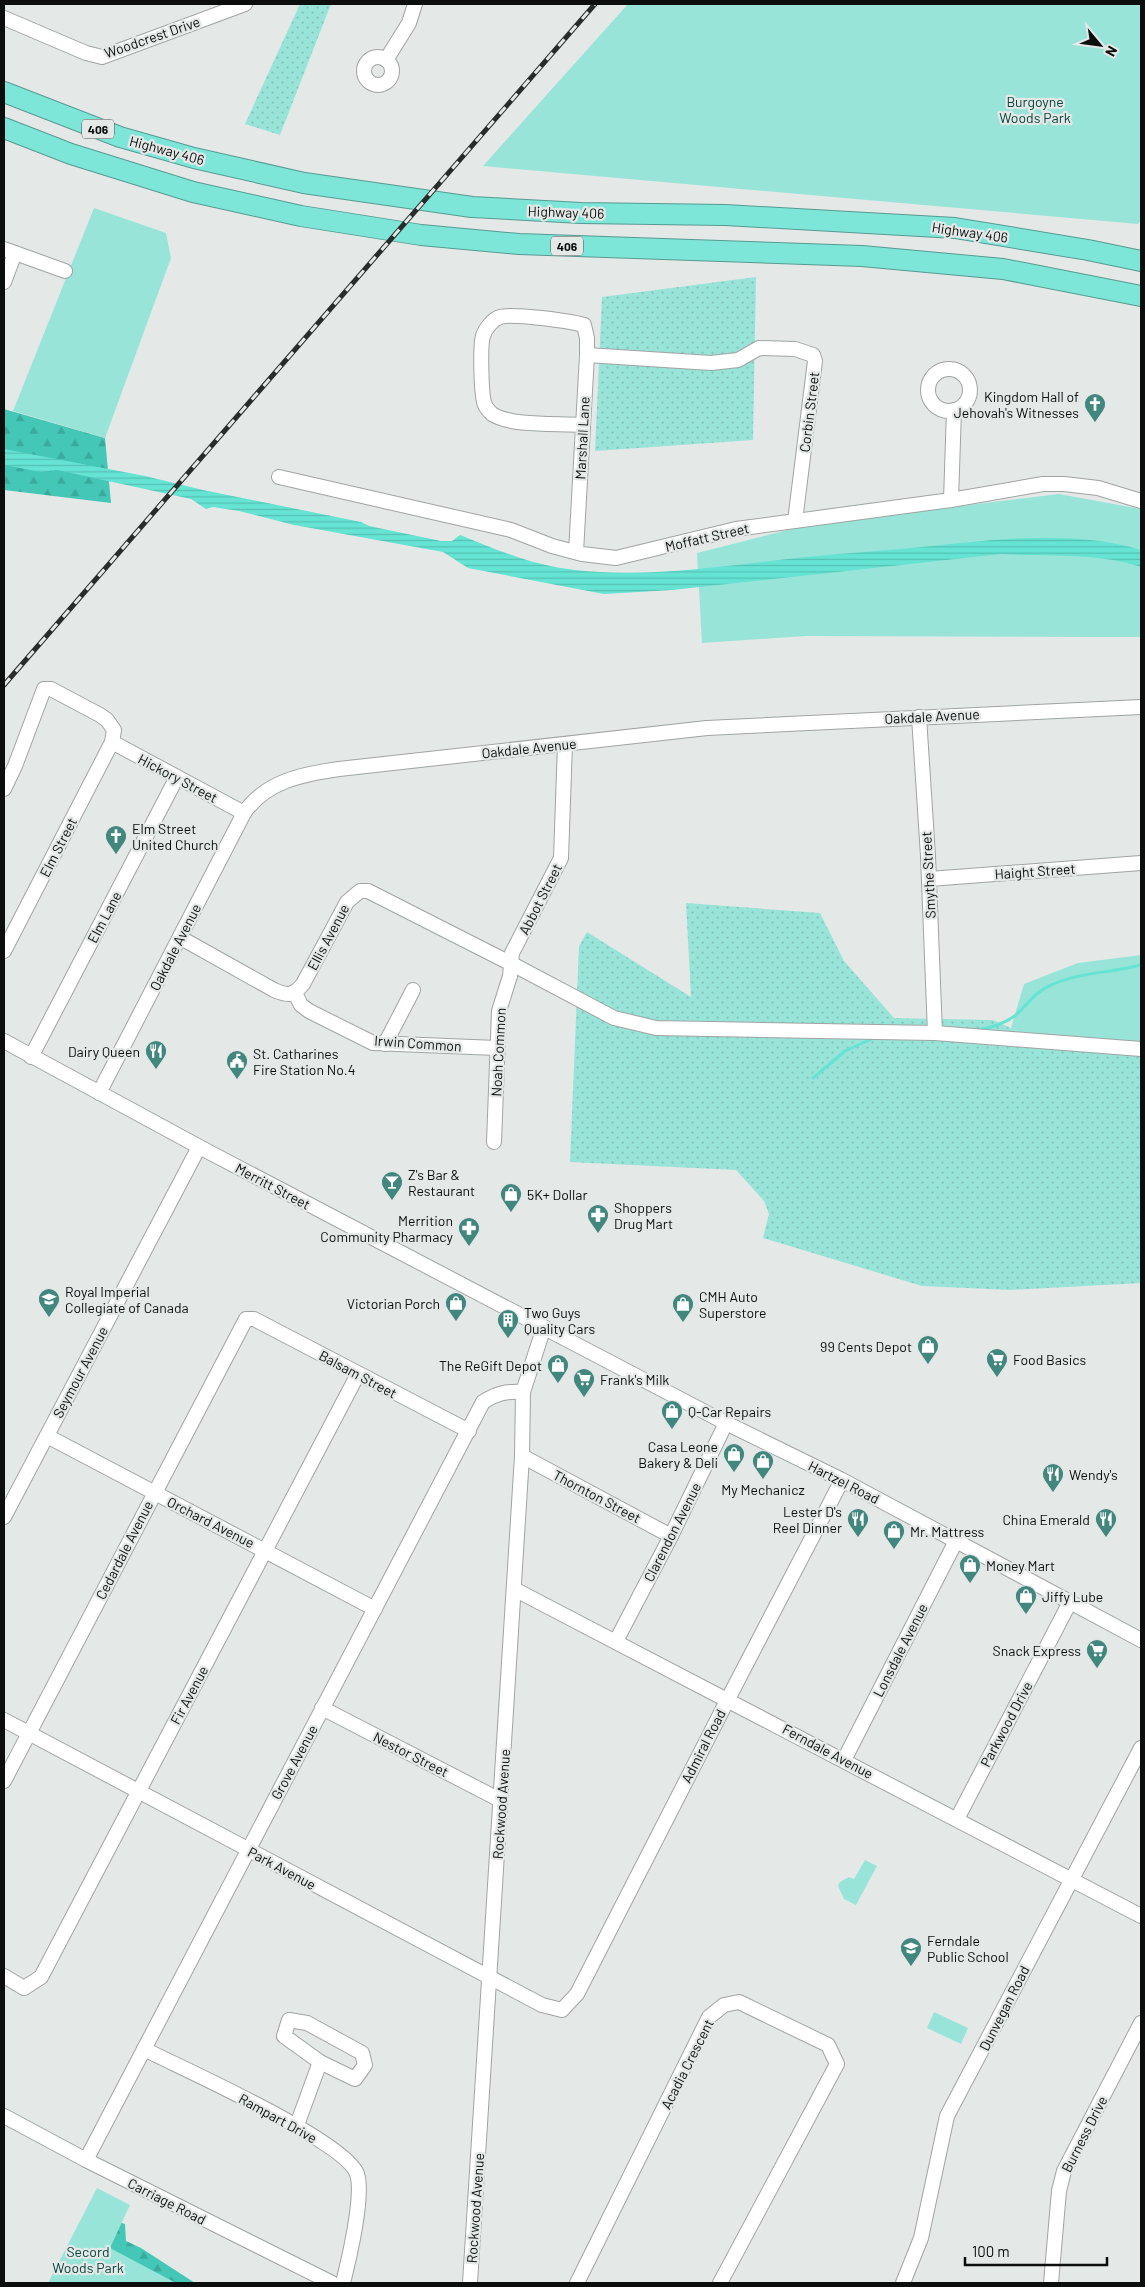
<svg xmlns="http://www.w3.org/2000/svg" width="1145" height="2287" font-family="Barlow,sans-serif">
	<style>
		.grass { fill: url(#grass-dots) }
		.forest { fill: url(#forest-firs) }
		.green { fill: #99e4d8 }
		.water { fill: url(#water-rules) }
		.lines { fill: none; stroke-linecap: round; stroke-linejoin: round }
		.stream { stroke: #65e3d3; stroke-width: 3 }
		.minor-casing { stroke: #9fa4a3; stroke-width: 16 }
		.highway-casing { stroke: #569a91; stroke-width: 22 }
		.minor { stroke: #fff; stroke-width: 14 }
		.highway { stroke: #7ee6d8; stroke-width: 20 }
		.rail-casing { stroke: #2a2c2c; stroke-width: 5 }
		.rail { stroke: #e4e9e8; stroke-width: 3; stroke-dasharray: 9; stroke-linecap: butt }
		.labels { text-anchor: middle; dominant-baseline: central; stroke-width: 4.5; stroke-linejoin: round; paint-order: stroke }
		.shield { fill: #e4e9e8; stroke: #4d504f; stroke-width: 1 }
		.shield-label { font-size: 12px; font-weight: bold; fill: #0c0e0e }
		.street-label { font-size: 14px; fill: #0c0e0e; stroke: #e4e9e8 }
		.park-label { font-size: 14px; fill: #08433d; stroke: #e4e9e8 }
		.poi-label { font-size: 14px; fill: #0c0e0e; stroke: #e4e9e8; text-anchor: start }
	</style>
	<defs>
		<pattern id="grass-dots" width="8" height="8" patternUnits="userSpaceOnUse" patternTransform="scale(1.25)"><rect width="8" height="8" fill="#99e4d8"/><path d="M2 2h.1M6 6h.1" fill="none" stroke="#83c2b8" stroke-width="1.8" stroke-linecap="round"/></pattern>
		<pattern id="forest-firs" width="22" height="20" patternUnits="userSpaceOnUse" patternTransform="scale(1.25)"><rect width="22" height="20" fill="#44c7b7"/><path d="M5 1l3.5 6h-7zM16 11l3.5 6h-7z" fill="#3aaa9c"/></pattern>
		<pattern id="water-rules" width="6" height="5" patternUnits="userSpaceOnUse" patternTransform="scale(1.25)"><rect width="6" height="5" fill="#65e3d3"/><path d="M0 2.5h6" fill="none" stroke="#56c2b4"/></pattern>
	</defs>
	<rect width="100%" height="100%" fill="#e4e9e8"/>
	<g class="grass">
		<polygon points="300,4 331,4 280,135 245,124"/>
		<polygon points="756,277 753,440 595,451 602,297"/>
		<polygon points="686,903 820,913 844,961 894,1018 993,1020 1051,1046 1141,1048 1141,1283 1011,1290 922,1286 763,1238 769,1214 764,1201 736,1170 570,1162 579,946 587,932 691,997"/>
	</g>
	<g class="forest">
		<polygon points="4,409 105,438 111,503 4,490"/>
		<polygon points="113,2220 125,2224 126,2241 141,2248 195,2283 136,2283 102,2241"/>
	</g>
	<g class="green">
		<polygon points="628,4 1141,4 1141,220 1138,224 483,166"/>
		<polygon points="94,208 166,233 171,258 105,438 13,411"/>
		<polygon points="1059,494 1141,509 1141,637 806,636 702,643 697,553 811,524"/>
		<polygon points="1141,955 1141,1048 1051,1046 1011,1028 1024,984 1078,963"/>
		<polygon points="865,1860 877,1866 856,1905 844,1899 838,1886 840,1882 849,1877 854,1879"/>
		<polygon points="934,2012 968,2028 961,2044 927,2028"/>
		<polygon points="97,2188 130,2205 110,2248 176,2283 48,2283"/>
	</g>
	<path class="water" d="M4,449L145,476L203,490L361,522L369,526L441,541H452L460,535C497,550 534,566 575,570C648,578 723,566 796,558C841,553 887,551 932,546C999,539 1076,530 1141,550V567C1097,552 1048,557 1001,554L672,590L604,594L468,568L443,552L294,525L239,511L213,507L206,509L191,499L57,470L41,472L4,465Z"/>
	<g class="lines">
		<g class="stream">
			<path d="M977,1030C990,1028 1004,1024 1016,1015C1027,1005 1036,991 1051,985C1080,972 1111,973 1141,965"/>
			<polyline points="813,1078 845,1051 874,1038"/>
		</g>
		<g class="minor-casing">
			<g id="minor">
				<polyline points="4,18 86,53 102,57 245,4"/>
				<circle cx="378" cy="71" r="14"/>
				<polyline points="386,60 409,23 415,4"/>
				<polyline points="4,249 65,271"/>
				<polyline points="4,282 15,253"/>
				<polyline points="587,355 711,363 738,360 759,348 795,349 813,355 815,361 795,521"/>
				<circle cx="949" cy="390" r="21"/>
				<polyline points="279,477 511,530 552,546 582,554 616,558 736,529 951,500 1043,484 1064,484 1098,488 1141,501"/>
				<polyline points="951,500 954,410"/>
				<path d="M576,552L587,355V338L584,325C570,321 512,313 500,317C493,319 485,329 483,336C480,345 481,397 485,405C486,408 490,412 492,414C512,427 559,423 582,425"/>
				<polyline points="919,717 928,856 935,1033"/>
				<polyline points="112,742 244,813"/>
				<polyline points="4,789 15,766 44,689 51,689 100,715 107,720 114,730 112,742 4,951"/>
				<polyline points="929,879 1141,863"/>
				<path d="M181,938L274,990C288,996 293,996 303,984L347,902L360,891H368L510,963L614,1018L656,1028L935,1033L1141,1049"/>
				<polyline points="295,993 301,1005 309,1011 373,1043 497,1048"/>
				<polyline points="4,1041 207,1151 726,1423 842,1480 1141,1640"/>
				<polyline points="385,1044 413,990"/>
				<polyline points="31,1057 177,777"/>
				<path d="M99,1093L244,813C266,781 303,774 339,769L707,728L1141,707"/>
				<polyline points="494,1142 499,1011 510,976 512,953 561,858 565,744"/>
				<polyline points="47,1436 375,1609"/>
				<polyline points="522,1456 671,1536"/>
				<polyline points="4,1517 199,1147"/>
				<polyline points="514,1589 1141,1916"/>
				<polyline points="616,1641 671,1536 726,1423"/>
				<polyline points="322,1708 500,1800"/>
				<polyline points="4,1720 542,2005 562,2010 577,1994 728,1699 842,1480"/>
				<polyline points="844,1760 956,1541"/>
				<polyline points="4,1781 246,1319 254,1319 469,1431"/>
				<polyline points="957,1819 1070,1602"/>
				<polyline points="4,1976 24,1988 41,1977 358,1374"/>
				<polygon points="289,2020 307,2023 362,2053 365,2065 355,2079 320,2062 284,2036"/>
				<path d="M144,2049C181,2068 346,2141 357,2174C364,2195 349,2259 343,2283"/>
				<polyline points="4,2116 86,2160 332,2283"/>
				<polyline points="297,2125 320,2062"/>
				<path d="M86,2160L483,1402C497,1393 507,1391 523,1392"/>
				<polyline points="470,2283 522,1456 523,1392 544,1327"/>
				<polyline points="577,2283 709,2017 724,2005 739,2002 828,2045 837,2064 720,2283"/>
				<polyline points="903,2283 921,2238 947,2116 1141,1748"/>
				<polyline points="1051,2283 1059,2191 1064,2171 1141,2023"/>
			</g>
		</g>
		<g class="highway-casing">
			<g id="highway">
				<polyline points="4,92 120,137 194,158 304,183 472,207 581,213 725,215 955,228 1088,250 1141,261"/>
				<polyline points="4,128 71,154 193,192 301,216 421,235 519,244 862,256 1003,269 1141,296"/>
			</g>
		</g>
		<use href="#minor" class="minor"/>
		<use href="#highway" class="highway"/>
		<g class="rail-casing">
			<polyline id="rail" points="4,685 595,4"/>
		</g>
		<use href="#rail" class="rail"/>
	</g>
	<defs>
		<g id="church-pin" transform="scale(1.125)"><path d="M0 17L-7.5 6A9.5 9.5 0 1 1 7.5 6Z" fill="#42877e" stroke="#e4e9e8"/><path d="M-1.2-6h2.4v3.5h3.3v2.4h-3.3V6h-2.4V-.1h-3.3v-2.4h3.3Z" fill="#fff"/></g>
		<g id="restaurant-pin" transform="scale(1.125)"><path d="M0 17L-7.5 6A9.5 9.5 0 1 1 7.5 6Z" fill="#42877e" stroke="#e4e9e8"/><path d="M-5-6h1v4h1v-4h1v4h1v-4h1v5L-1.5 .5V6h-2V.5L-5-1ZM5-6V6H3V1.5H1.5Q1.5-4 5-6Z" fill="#fff"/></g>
		<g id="civic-pin" transform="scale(1.125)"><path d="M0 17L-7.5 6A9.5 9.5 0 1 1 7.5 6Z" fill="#42877e" stroke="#e4e9e8"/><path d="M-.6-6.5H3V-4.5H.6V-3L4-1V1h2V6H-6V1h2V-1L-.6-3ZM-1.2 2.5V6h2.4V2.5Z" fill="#fff"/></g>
		<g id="bar-pin" transform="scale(1.125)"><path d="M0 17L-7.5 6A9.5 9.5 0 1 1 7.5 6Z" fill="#42877e" stroke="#e4e9e8"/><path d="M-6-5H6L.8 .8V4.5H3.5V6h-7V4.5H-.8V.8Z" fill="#fff"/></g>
		<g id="shop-pin" transform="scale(1.125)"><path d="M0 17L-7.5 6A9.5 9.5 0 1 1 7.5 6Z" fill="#42877e" stroke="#e4e9e8"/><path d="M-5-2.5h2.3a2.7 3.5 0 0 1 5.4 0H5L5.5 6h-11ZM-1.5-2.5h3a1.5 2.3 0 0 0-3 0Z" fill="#fff"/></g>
		<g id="pharmacy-pin" transform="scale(1.125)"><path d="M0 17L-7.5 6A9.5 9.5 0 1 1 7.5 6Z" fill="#42877e" stroke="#e4e9e8"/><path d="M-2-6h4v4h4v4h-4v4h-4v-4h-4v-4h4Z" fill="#fff"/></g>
		<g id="school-pin" transform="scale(1.125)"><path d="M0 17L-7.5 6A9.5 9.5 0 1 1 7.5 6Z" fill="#42877e" stroke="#e4e9e8"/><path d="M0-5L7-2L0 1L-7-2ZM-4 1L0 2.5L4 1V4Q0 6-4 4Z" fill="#fff"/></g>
		<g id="building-pin" transform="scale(1.125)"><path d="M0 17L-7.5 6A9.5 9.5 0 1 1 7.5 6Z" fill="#42877e" stroke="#e4e9e8"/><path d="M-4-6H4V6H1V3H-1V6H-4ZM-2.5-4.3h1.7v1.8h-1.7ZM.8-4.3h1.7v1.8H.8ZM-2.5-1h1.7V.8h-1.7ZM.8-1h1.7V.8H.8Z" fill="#fff"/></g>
		<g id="supermarket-pin" transform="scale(1.125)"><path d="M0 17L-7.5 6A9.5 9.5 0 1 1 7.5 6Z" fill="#42877e" stroke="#e4e9e8"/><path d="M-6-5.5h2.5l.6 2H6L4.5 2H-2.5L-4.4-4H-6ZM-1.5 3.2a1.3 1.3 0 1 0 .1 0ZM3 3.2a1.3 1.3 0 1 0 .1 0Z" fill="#fff"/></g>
	</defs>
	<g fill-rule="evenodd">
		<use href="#church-pin" x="1095" y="404"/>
		<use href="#church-pin" x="116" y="836"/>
		<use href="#restaurant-pin" x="156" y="1051"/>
		<use href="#civic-pin" x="237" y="1061"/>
		<use href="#bar-pin" x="392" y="1182"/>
		<use href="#shop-pin" x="511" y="1194"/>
		<use href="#pharmacy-pin" x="598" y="1215"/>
		<use href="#pharmacy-pin" x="469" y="1228"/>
		<use href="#school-pin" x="49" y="1299"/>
		<use href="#shop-pin" x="456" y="1303"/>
		<use href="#shop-pin" x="683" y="1304"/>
		<use href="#building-pin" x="508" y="1320"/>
		<use href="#shop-pin" x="928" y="1346"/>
		<use href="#supermarket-pin" x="997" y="1359"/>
		<use href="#shop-pin" x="558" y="1365"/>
		<use href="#supermarket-pin" x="584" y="1379"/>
		<use href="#shop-pin" x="672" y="1411"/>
		<use href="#shop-pin" x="734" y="1454"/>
		<use href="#shop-pin" x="763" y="1461"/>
		<use href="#restaurant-pin" x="1053" y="1474"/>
		<use href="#restaurant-pin" x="858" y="1519"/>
		<use href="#restaurant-pin" x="1106" y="1519"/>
		<use href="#shop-pin" x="894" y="1531"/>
		<use href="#shop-pin" x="970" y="1565"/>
		<use href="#shop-pin" x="1026" y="1596"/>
		<use href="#supermarket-pin" x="1097" y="1650"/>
		<use href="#school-pin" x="911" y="1948"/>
	</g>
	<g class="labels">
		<g class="shield">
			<rect x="82" y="119.5" width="32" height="19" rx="4"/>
			<rect x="551" y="236.5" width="32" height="19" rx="4"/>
		</g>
		<g class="shield-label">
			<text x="98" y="129">406</text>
			<text x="567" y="246">406</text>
		</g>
		<g class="street-label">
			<text transform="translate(152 37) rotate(-19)">Woodcrest Drive</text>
			<text transform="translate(167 150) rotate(15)">Highway 406</text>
			<text transform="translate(566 212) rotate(2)">Highway 406</text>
			<text transform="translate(970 232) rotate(8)">Highway 406</text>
			<text transform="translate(809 412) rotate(-83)">Corbin Street</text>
			<text transform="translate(582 438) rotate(-87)">Marshall Lane</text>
			<text transform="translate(707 537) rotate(-13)">Moffatt Street</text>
			<text transform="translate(932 716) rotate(-3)">Oakdale Avenue</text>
			<text transform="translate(529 748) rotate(-6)">Oakdale Avenue</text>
			<text transform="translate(178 778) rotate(28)">Hickory Street</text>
			<text transform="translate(58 847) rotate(-63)">Elm Street</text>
			<text transform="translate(1035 871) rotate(-4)">Haight Street</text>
			<text transform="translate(928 875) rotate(-93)">Smythe Street</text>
			<text transform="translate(540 899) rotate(-63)">Abbot Street</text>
			<text transform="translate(104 917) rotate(-62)">Elm Lane</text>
			<text transform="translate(328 937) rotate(-62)">Ellis Avenue</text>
			<text transform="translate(175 947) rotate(-63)">Oakdale Avenue</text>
			<text transform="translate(418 1043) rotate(4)">Irwin Common</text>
			<text transform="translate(498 1052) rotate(-87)">Noah Common</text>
			<text transform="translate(273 1186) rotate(28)">Merritt Street</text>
			<text transform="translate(80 1372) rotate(-62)">Seymour Avenue</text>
			<text transform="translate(358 1374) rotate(28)">Balsam Street</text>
			<text transform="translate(844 1482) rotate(27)">Hartzel Road</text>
			<text transform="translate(597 1496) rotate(28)">Thornton Street</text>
			<text transform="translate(211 1522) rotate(27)">Orchard Avenue</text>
			<text transform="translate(672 1532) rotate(-63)">Clarendon Avenue</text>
			<text transform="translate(124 1550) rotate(-63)">Cedardale Avenue</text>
			<text transform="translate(900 1650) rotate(-63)">Lonsdale Avenue</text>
			<text transform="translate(189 1695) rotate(-62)">Fir Avenue</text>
			<text transform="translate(1006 1724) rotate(-62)">Parkwood Drive</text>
			<text transform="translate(703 1746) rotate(-63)">Admiral Road</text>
			<text transform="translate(828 1751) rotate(28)">Ferndale Avenue</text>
			<text transform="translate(411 1754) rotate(27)">Nestor Street</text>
			<text transform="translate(294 1762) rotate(-62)">Grove Avenue</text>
			<text transform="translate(501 1804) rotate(-86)">Rockwood Avenue</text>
			<text transform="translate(282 1868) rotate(28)">Park Avenue</text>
			<text transform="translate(1004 2008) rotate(-63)">Dunvegan Road</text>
			<text transform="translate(687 2064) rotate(-63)">Acadia Crescent</text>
			<text transform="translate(278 2118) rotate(29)">Rampart Drive</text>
			<text transform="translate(1084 2134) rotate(-63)">Burness Drive</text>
			<text transform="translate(167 2201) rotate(27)">Carriage Road</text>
			<text transform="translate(475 2208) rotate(-86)">Rockwood Avenue</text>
		</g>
		<g class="park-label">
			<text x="1035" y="101">Burgoyne<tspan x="1035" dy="16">Woods Park</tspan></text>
			<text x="88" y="2251">Secord<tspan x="88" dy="16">Woods Park</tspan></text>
		</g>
		<g class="poi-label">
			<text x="1079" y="396" text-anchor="end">Kingdom Hall of<tspan x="1079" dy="16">Jehovah's Witnesses</tspan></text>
			<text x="132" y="828">Elm Street<tspan x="132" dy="16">United Church</tspan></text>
			<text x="140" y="1051" text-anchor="end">Dairy Queen</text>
			<text x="253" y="1053">St. Catharines<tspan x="253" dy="16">Fire Station No.4</tspan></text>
			<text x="408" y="1174">Z's Bar &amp;<tspan x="408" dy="16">Restaurant</tspan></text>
			<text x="527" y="1194">5K+ Dollar</text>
			<text x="614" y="1207">Shoppers<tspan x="614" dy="16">Drug Mart</tspan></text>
			<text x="453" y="1220" text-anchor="end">Merrition<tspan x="453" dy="16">Community Pharmacy</tspan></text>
			<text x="65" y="1291">Royal Imperial<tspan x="65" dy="16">Collegiate of Canada</tspan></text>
			<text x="699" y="1296">CMH Auto<tspan x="699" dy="16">Superstore</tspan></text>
			<text x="440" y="1303" text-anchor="end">Victorian Porch</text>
			<text x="524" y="1312">Two Guys<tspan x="524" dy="16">Quality Cars</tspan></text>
			<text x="912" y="1346" text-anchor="end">99 Cents Depot</text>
			<text x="1013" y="1359">Food Basics</text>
			<text x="542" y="1365" text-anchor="end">The ReGift Depot</text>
			<text x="600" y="1379">Frank's Milk</text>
			<text x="688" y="1411">Q-Car Repairs</text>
			<text x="718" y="1446" text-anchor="end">Casa Leone<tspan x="718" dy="16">Bakery &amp; Deli</tspan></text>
			<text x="1069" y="1474">Wendy's</text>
			<text x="763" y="1489" text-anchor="middle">My Mechanicz</text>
			<text x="842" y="1511" text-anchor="end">Lester D's<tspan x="842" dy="16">Reel Dinner</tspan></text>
			<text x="1090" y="1519" text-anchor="end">China Emerald</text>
			<text x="910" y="1531">Mr. Mattress</text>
			<text x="986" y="1565">Money Mart</text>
			<text x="1042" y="1596">Jiffy Lube</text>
			<text x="1081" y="1650" text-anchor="end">Snack Express</text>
			<text x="927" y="1940">Ferndale<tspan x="927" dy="16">Public School</tspan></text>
		</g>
	</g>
	<rect width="1145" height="2287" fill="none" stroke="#0c0e0e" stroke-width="10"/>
	<g transform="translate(1100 45) rotate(119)" stroke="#e4e9e8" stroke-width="4" paint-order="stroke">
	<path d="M0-4L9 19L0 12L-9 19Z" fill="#0c0e0e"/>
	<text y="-8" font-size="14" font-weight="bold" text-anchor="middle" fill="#0c0e0e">N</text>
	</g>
	<path d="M965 2257v8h142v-8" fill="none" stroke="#0c0e0e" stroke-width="2.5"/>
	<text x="972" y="2257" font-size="15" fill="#0c0e0e" stroke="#e4e9e8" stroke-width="4" paint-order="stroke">100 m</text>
</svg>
